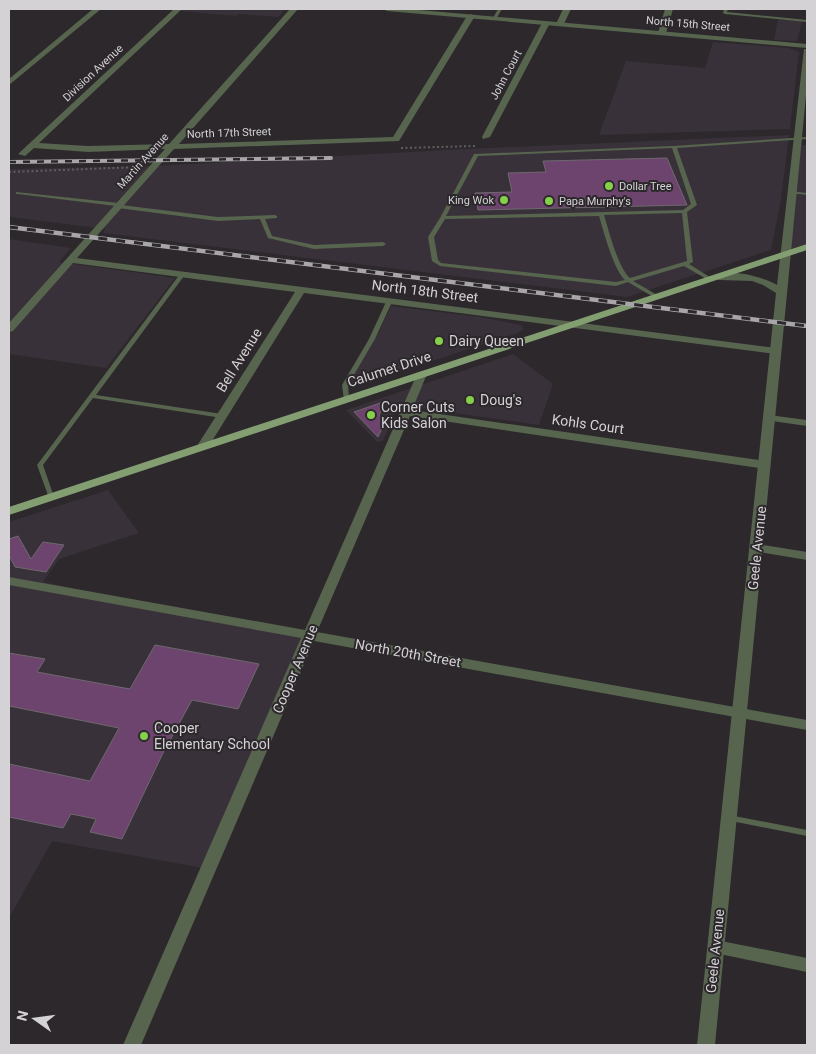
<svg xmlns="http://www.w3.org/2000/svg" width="816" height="1054" font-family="Roboto,sans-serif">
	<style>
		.built { fill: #393139 }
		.building { fill: #6d446e; stroke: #6e696e }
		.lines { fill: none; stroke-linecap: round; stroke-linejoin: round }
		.path { stroke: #605d60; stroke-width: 2; stroke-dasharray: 2 2.5; stroke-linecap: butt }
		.service { fill: #57644e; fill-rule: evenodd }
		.minor { fill: #57644e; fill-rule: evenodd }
		.tertiary { fill: #57644e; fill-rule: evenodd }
		.primary { fill: #839f71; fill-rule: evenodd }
		.rail-far1-casing { stroke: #a8a6a8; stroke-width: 4 }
		.rail-casing { stroke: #a8a6a8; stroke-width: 4.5 }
		.rail-far1 { stroke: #2c282c; stroke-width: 2.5; stroke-dasharray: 7; stroke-linecap: butt }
		.rail { stroke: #2c282c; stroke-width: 3; stroke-dasharray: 9; stroke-linecap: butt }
		.poi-dot { fill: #86cf4b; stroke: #2c282c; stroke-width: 2 }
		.labels { text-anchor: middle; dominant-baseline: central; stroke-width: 4; stroke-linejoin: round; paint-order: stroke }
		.far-street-label { font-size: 11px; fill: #d4d2d4; stroke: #2c282c }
		.far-poi-label { font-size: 11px; fill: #d4d2d4; stroke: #2c282c; text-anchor: start }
		.street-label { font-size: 14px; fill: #d4d2d4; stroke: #2c282c }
		.poi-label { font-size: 14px; fill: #d4d2d4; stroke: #2c282c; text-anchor: start }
	</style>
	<rect width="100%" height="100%" fill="#2c282c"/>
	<g class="built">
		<polygon points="174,9 285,9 278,17 238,14 236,16 180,11 181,9"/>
		<polygon points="778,19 802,21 797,41 774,40"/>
		<polygon points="713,42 789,48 799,52 790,129 599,135 626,61 705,68"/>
		<polygon points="789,135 781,200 771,250 627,297 103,233 105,229 9,217 9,169 153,166 465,149"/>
		<polygon points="797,145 807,145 807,247 785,254"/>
		<polygon points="9,239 71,248 59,262 175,278 106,368 9,354"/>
		<polygon points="391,306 480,317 521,325 524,329 518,333 353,387 350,381 377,336"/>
		<polygon points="513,354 553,384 539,425 398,405 383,441 377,442 346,410"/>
		<polygon points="108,490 139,533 59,559 43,582 310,636 209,869 52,841 9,918 9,522"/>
	</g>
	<g class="building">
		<polygon points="667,158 687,205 478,210 475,193 512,192 508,173 546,172 543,161"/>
		<polygon points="386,401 379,415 385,422 378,437 354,412"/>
		<polygon points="18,536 31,559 43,542 64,545 46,572 15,567 9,555 9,539"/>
		<polygon points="155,645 259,664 238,709 192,700 163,753 122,839 90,832 96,819 71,814 63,828 9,817 9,764 90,781 119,728 9,706 9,653 45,659 37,672 130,689"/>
	</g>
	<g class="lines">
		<g class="path">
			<polyline points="401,148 475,146"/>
			<polyline points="9,172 138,167"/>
		</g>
		<g class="service">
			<polygon points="498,9 502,9 496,19 494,19 493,18"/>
			<polygon points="724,9 728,9 727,12 807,20 807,22 725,14 723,13"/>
			<path d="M807,137V139L677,148L697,205L687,212L693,262L689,264L713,279L710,281L708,280L684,266L633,281L659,296V298H655L628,282L616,286L440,266L432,261L428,237L440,218L474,154L673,146ZM672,148L691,204L683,210L446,216L478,156ZM682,213L687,261L630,278C618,268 609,231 604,215ZM599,216C604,232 613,269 625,280L616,282L441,263L438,260L434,237L445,219Z"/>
			<polygon points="790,191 807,193 807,195 790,193"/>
			<polygon points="16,192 119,203 121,205 218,217 275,215 277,216 277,218 265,219 272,236 314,245 383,242 386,244 383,246 314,249 268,238 260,219 218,221 118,208 116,206 18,194 16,194"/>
			<polygon points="182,273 184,274 184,276 96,395 222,414 225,416 222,418 93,398 43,465 54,497 51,499 49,498 37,465 180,274"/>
			<polygon points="389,300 392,302 375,339 348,385 349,399 348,400 344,400 342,385 369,339 386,302"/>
			<polygon points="729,815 807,830 807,836 726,820 725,818 726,816"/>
		</g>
		<g class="minor">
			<polygon points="93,9 101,9 9,85 9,79"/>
			<polygon points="174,9 182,9 39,143 88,146 169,144 290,9 298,9 179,144 393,137 467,16 471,14 475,16 399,141 174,149 77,258 776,348 781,351 776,354 304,293 209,446 207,448 199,448 197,446 295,292 73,263 13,331 9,332 9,323 165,149 88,152 34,148 25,156 18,154"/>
			<polygon points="563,9 571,9 563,26 557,26 556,24"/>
			<polygon points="665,9 673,9 666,33 662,35 658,33"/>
			<polygon points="543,21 550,23 490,137 483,139 482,137"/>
			<polygon points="422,371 427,374 412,410 765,461 771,465 765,469 410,416 317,632 807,720 807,730 314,641 141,1045 123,1045 301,638 9,585 9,577 305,630 417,374"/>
			<polygon points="769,415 807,420 807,426 765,420 763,418"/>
			<polygon points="757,544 807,552 807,560 753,551 751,548"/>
			<polygon points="716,940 807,958 807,972 710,952 708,947 710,942"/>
		</g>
		<g class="tertiary">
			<polygon points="383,9 408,9 807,44 807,48 387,11"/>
			<path d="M804,49H807V85L715,1045H697L776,293L763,285L752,281L719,280L714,277C726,267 764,277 777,285Z"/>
		</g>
		<polygon class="primary" points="807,244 807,250 9,515 9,507"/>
		<g class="rail-far1-casing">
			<polyline id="rail-far1" points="9,162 331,158"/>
		</g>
		<g class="rail-casing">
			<polyline id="rail" points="9,227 807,326"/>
		</g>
		<use href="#rail-far1" class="rail-far1"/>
		<use href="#rail" class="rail"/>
	</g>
	<g class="poi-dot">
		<circle cx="609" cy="186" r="5"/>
		<circle cx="504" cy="200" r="5"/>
		<circle cx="549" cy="201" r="5"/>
		<circle cx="439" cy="341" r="5"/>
		<circle cx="470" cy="400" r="5"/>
		<circle cx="371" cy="415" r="5"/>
		<circle cx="144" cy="736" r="5"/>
	</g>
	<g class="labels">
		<g class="far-street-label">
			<text transform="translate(688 24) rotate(5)">North 15th Street</text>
			<text transform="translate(93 73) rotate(-43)">Division Avenue</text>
			<text transform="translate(506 75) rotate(-62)">John Court</text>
			<text transform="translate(229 133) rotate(-2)">North 17th Street</text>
			<text transform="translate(143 161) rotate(-48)">Martin Avenue</text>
		</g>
		<g class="far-poi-label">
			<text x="619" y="186">Dollar Tree</text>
			<text x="494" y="200" text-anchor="end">King Wok</text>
			<text x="559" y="201">Papa Murphy's</text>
		</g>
		<g class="street-label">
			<text transform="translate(425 291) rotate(7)">North 18th Street</text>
			<text transform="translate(239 360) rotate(-58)">Bell Avenue</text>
			<text transform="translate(389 369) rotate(-18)">Calumet Drive</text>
			<text transform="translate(588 424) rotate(8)">Kohls Court</text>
			<text transform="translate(757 548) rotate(-84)">Geele Avenue</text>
			<text transform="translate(408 653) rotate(10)">North 20th Street</text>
			<text transform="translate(295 669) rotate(-67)">Cooper Avenue</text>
			<text transform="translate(715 951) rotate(-84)">Geele Avenue</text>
		</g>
		<g class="poi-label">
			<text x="449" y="341">Dairy Queen</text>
			<text x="480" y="400">Doug's</text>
			<text x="381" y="407">Corner Cuts<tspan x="381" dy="16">Kids Salon</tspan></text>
			<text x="154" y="728">Cooper<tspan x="154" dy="16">Elementary School</tspan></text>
		</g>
	</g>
	<rect width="816" height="1054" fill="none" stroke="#d4d2d4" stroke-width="20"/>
	<g transform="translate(35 1019) rotate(284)" stroke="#2c282c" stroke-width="4" paint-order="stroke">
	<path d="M0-4L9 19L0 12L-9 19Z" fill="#d4d2d4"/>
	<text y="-8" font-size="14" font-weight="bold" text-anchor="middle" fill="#d4d2d4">N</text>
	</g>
</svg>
